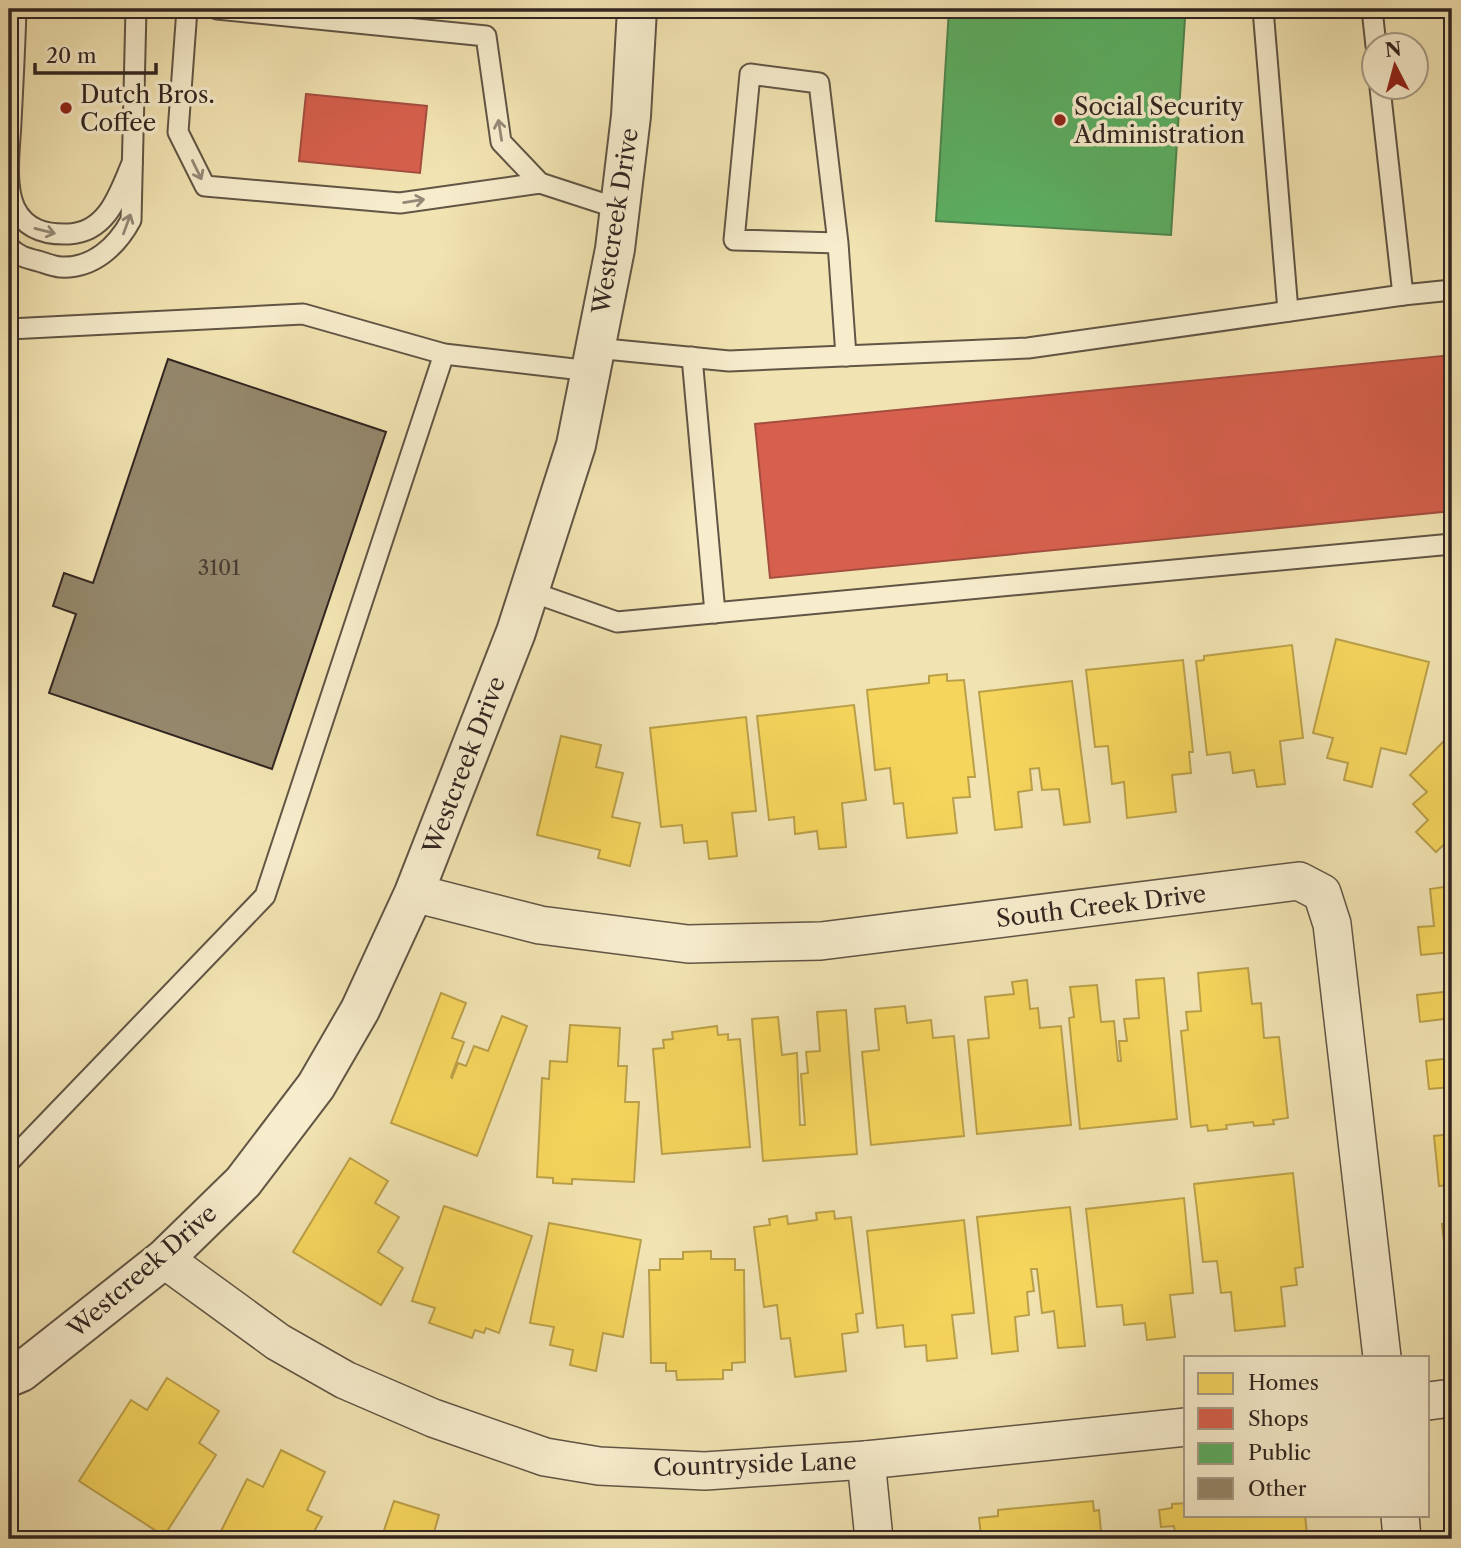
<svg xmlns="http://www.w3.org/2000/svg" width="1461" height="1548" font-family="'Libre Caslon Text',serif">
	<style>
		.homes { fill: #f6d55c; stroke: #bba04a; stroke-width: 2 }
		.shops { fill: #d6604d; stroke: #a44e40; stroke-width: 2 }
		.public { fill: #5aae61; stroke: #4e854e; stroke-width: 2 }
		.building { fill: #95886c; stroke: #312521; stroke-width: 2 }
		.lines { fill: none; stroke-linecap: round; stroke-linejoin: round }
		.service-casing { stroke: #615545; stroke-width: 23 }
		.minor-casing { stroke: #615545; stroke-width: 40 }
		.tertiary-casing { stroke: #615545; stroke-width: 42 }
		.service { stroke: #f7edcd; stroke-width: 19 }
		.minor { stroke: #f7edcd; stroke-width: 37 }
		.tertiary { stroke: #f7edcd; stroke-width: 38 }
		.oneway { stroke: #948977 }
		.poi-dot { fill: #8f2418; stroke: #f7edcd; stroke-width: 2.5 }
		.labels { text-anchor: middle; dominant-baseline: central; stroke-width: 7; stroke-linejoin: round; paint-order: stroke }
		.number-label { font-size: 21px; fill: #4a3e34 }
		.poi-label { font-size: 24px; fill: #312521; stroke: #f7edcd; text-anchor: start }
		.street-label { font-size: 24px; fill: #312521; stroke: #f7edcd }
	</style>
	<rect width="100%" height="100%" fill="#f2e4b2"/>
	<filter id="stains"><feTurbulence type="fractalNoise" baseFrequency=".00286" numOctaves="4"/><feColorMatrix values="0 0 0 0 .2 0 0 0 0 .09 0 0 0 0 .02 0 0 0 .5 -.17"/></filter>
	<radialGradient id="worn" r=".72"><stop offset=".6" stop-color="#630" stop-opacity="0"/><stop offset="1" stop-color="#630" stop-opacity=".3"/></radialGradient>
	<g class="homes">
		<polygon points="1336,639 1429,662 1406,754 1381,748 1372,787 1344,780 1348,763 1327,758 1333,738 1313,733"/>
		<polygon points="1292,645 1303,738 1280,741 1285,784 1257,787 1254,770 1233,773 1230,752 1207,755 1196,661 1204,660 1204,656"/>
		<polygon points="1183,660 1193,752 1189,752 1191,773 1172,775 1176,812 1127,818 1124,782 1112,784 1108,746 1095,747 1086,670"/>
		<polygon points="947,674 947,681 964,680 975,777 968,777 970,797 953,798 957,833 907,838 903,803 894,804 890,768 875,770 867,690 929,683 929,676"/>
		<polygon points="1072,681 1090,822 1064,825 1059,789 1042,790 1039,768 1030,769 1032,790 1018,792 1022,827 995,830 979,692"/>
		<polygon points="854,705 866,800 842,803 846,847 819,849 817,831 795,834 794,817 769,820 757,716"/>
		<polygon points="746,717 756,811 732,813 737,856 709,859 707,841 684,843 682,825 661,827 650,728"/>
		<polygon points="1452,733 1452,837 1436,852 1416,832 1428,820 1413,804 1427,792 1410,775"/>
		<polygon points="561,736 601,745 596,767 623,773 612,817 640,823 630,866 598,858 600,850 537,835"/>
		<polygon points="1452,877 1452,952 1421,955 1418,927 1434,926 1430,889 1450,886 1450,878"/>
		<polygon points="1248,968 1252,1004 1261,1003 1264,1038 1279,1037 1288,1118 1273,1120 1274,1124 1254,1126 1253,1122 1226,1125 1227,1129 1208,1131 1207,1125 1191,1127 1181,1031 1188,1030 1186,1012 1201,1011 1198,973"/>
		<polygon points="1164,978 1177,1119 1080,1129 1069,1018 1074,1017 1070,987 1097,985 1101,1022 1114,1021 1118,1061 1121,1061 1119,1041 1127,1041 1124,1019 1139,1018 1136,980"/>
		<polygon points="1027,980 1030,1009 1038,1008 1040,1028 1061,1026 1071,1125 977,1134 968,1040 989,1038 985,997 1014,994 1012,982"/>
		<polygon points="1452,991 1452,1018 1420,1022 1417,995"/>
		<polygon points="441,993 466,1003 452,1038 464,1042 451,1077 452,1078 458,1063 466,1066 474,1046 488,1051 502,1016 527,1026 477,1156 391,1123"/>
		<polygon points="905,1006 907,1023 931,1020 933,1038 954,1036 964,1136 871,1145 862,1052 879,1050 875,1009"/>
		<polygon points="846,1010 857,1154 763,1161 752,1019 778,1017 782,1055 797,1053 800,1125 805,1125 801,1074 808,1073 806,1052 820,1051 817,1012"/>
		<polygon points="570,1025 620,1028 618,1066 627,1066 625,1102 639,1102 634,1182 572,1179 572,1184 553,1183 553,1178 537,1177 542,1078 549,1079 550,1061 567,1062"/>
		<polygon points="717,1026 718,1035 728,1034 728,1040 740,1039 750,1147 662,1154 653,1049 664,1048 663,1040 673,1039 672,1032"/>
		<polygon points="1452,1058 1452,1087 1429,1089 1426,1061"/>
		<polygon points="1452,1134 1452,1185 1439,1186 1434,1136"/>
		<polygon points="350,1158 388,1181 375,1203 399,1217 378,1252 403,1268 381,1305 293,1252"/>
		<polygon points="1293,1173 1303,1267 1295,1268 1297,1285 1281,1287 1285,1326 1235,1331 1231,1292 1221,1293 1217,1261 1203,1262 1194,1184"/>
		<polygon points="1184,1198 1193,1293 1170,1295 1175,1337 1147,1340 1145,1323 1124,1325 1122,1305 1097,1307 1086,1209"/>
		<polygon points="444,1206 532,1236 499,1333 486,1328 484,1333 475,1330 472,1338 429,1323 435,1308 412,1301"/>
		<polygon points="1070,1207 1085,1346 1058,1348 1054,1311 1042,1313 1037,1269 1031,1269 1034,1291 1027,1292 1029,1315 1015,1317 1018,1351 992,1354 977,1217"/>
		<polygon points="834,1211 835,1219 851,1217 863,1313 856,1314 858,1332 842,1334 846,1371 795,1377 790,1338 781,1339 777,1305 764,1307 754,1227 770,1225 769,1219 787,1216 788,1224 817,1220 816,1213"/>
		<polygon points="964,1220 974,1313 952,1315 957,1358 927,1361 926,1345 905,1347 903,1325 877,1328 867,1231"/>
		<polygon points="549,1223 641,1240 623,1337 603,1333 596,1371 570,1365 573,1350 550,1345 554,1327 530,1323"/>
		<polygon points="1452,1223 1452,1251 1445,1251 1442,1224"/>
		<polygon points="711,1251 711,1259 735,1259 735,1270 744,1270 745,1362 732,1363 732,1370 723,1370 723,1379 677,1380 676,1371 666,1371 666,1363 651,1363 649,1270 660,1270 660,1259 683,1259 683,1252"/>
		<polygon points="1449,1290 1452,1290 1452,1317"/>
		<polygon points="167,1378 219,1411 199,1443 216,1455 164,1536 79,1481 131,1400 147,1410"/>
		<polygon points="281,1450 325,1472 307,1510 322,1517 310,1539 217,1539 247,1479 263,1487"/>
		<polygon points="394,1501 439,1515 432,1539 381,1539"/>
		<polygon points="1093,1501 1094,1511 1099,1510 1101,1531 1097,1532 1098,1539 947,1539 981,1536 979,1518 998,1516 998,1510"/>
		<polygon points="1186,1503 1186,1515 1305,1515 1307,1534 1310,1533 1311,1539 1176,1539 1174,1526 1161,1527 1159,1510 1172,1508 1172,1504"/>
		<polygon points="361,1533 380,1539 359,1539"/>
	</g>
	<g class="shops">
		<polygon points="306,94 427,106 420,173 299,161"/>
		<polygon points="1452,355 1452,511 770,578 755,424"/>
	</g>
	<polygon class="public" points="949,9 1033,9 1185,18 1171,235 936,221"/>
	<polygon class="building" points="168,359 386,432 272,769 49,693 76,614 53,606 64,573 93,583"/>
	<g class="lines">
		<g class="service-casing">
			<g id="service">
				<path d="M16,9C15,46 13,84 11,122C10,146 4,185 15,208C26,230 46,235 69,234C108,232 119,193 132,163"/>
				<polyline points="187,9 178,132 205,186 400,203 540,183 620,209"/>
				<polyline points="217,9 486,36 501,142 540,183"/>
				<polyline points="1263,9 1288,311"/>
				<polyline points="1372,9 1376,46"/>
				<polyline points="1380,88 1403,295 1452,290"/>
				<polyline points="838,243 734,240 750,74 819,83 838,243 846,356"/>
				<path d="M9,247C18,256 26,258 38,261C45,263 53,266 60,267C93,269 117,246 131,220L136,9"/>
				<polyline points="9,329 303,314 444,354 591,371"/>
				<polyline points="595,348 729,361 1028,348 1403,295"/>
				<polyline points="692,357 715,613"/>
				<polyline points="529,591 617,622 1452,544"/>
				<polyline points="9,1162 265,896 444,354"/>
			</g>
		</g>
		<g class="minor-casing">
			<g id="minor">
				<polyline points="414,893 540,925 688,944 821,941 1299,881 1322,893 1332,924 1382,1357"/>
				<polyline points="164,1259 278,1342 345,1380 433,1418 545,1457 599,1466 705,1471 866,1460 1186,1427"/>
				<polyline points="1428,1401 1452,1398"/>
				<polyline points="866,1460 874,1539"/>
				<polyline points="1400,1515 1402,1539"/>
			</g>
		</g>
		<g class="tertiary-casing">
			<polyline id="tertiary" points="9,1377 21,1372 164,1259 243,1182 316,1086 360,1010 414,893 516,632 576,445 615,249 631,116 637,9"/>
		</g>
		<use href="#service" class="service"/>
		<use href="#minor" class="minor"/>
		<use href="#tertiary" class="tertiary"/>
	</g>
	<defs><path id="oneway-shaft" d="M-6 0H5M1.5-3L5.5 0L1.5 3" fill="none" stroke-width="1.6" stroke-linecap="round" stroke-linejoin="round" transform="scale(1.75)"/></defs>
	<g class="oneway">
		<use href="#oneway-shaft" transform="translate(500 130) rotate(-99)"/>
		<use href="#oneway-shaft" transform="translate(197 170) rotate(64)"/>
		<use href="#oneway-shaft" transform="translate(414 201) rotate(-9)"/>
		<use href="#oneway-shaft" transform="translate(127 224) rotate(-70)"/>
		<use href="#oneway-shaft" transform="translate(45 231) rotate(14)"/>
	</g>
	<g class="poi-dot">
		<circle cx="66" cy="108" r="7"/>
		<circle cx="1060" cy="120" r="7"/>
	</g>
	<g class="labels">
		<g class="number-label">
			<text x="219" y="567">3101</text>
		</g>
		<g class="poi-label">
			<text x="80" y="94">Dutch Bros.<tspan x="80" dy="28">Coffee</tspan></text>
			<text x="1074" y="106">Social Security<tspan x="1074" dy="28">Administration</tspan></text>
		</g>
		<g class="street-label">
			<text transform="translate(615 221) rotate(-81)">Westcreek Drive</text>
			<text transform="translate(464 765) rotate(-69)">Westcreek Drive</text>
			<text transform="translate(1101 906) rotate(-7)">South Creek Drive</text>
			<text transform="translate(142 1271) rotate(-41)">Westcreek Drive</text>
			<text transform="translate(755 1464) rotate(-2)">Countryside Lane</text>
		</g>
	</g>
	<rect width="1461" height="1548" fill="none" stroke="#f2e4b2" stroke-width="35"/>
	<rect x="10" y="10" width="1440" height="1527" fill="none" stroke="#312521" stroke-width="3.5"/>
	<rect x="18" y="18" width="1426" height="1513" fill="none" stroke="#312521" stroke-width="2"/>
	<rect x="1184" y="1356" width="245" height="161" fill="#f7edcd" stroke="#a89d88" stroke-width="2"/>
	<rect x="1198" y="1373" width="35" height="21" fill="#f6d55c" stroke="#a89d88" stroke-width="2"/>
	<text x="1248" y="1390" font-size="21" fill="#312521">Homes</text>
	<rect x="1198" y="1408" width="35" height="21" fill="#d6604d" stroke="#a89d88" stroke-width="2"/>
	<text x="1248" y="1426" font-size="21" fill="#312521">Shops</text>
	<rect x="1198" y="1443" width="35" height="21" fill="#5aae61" stroke="#a89d88" stroke-width="2"/>
	<text x="1248" y="1460" font-size="21" fill="#312521">Public</text>
	<rect x="1198" y="1478" width="35" height="21" fill="#95886c" stroke="#a89d88" stroke-width="2"/>
	<text x="1248" y="1496" font-size="21" fill="#312521">Other</text>
	<g transform="translate(1395 66) rotate(354)"><circle r="33" fill="#f7edcd" stroke="#a89d88" stroke-width="2"/>
	<path d="M0-5L12 26L0 18L-12 26Z" fill="#8f2418"/>
	<text y="-10" font-size="19" font-weight="bold" text-anchor="middle" fill="#312521">N</text>
	</g>
	<path d="M35 63v10h121v-10" fill="none" stroke="#312521" stroke-width="3.5"/>
	<text x="46" y="63" font-size="21" fill="#312521" stroke="#f7edcd" stroke-width="5" paint-order="stroke">20 m</text>
	<rect width="100%" height="100%" filter="url(#stains)"/>
	<rect width="100%" height="100%" fill="url(#worn)"/>
</svg>
